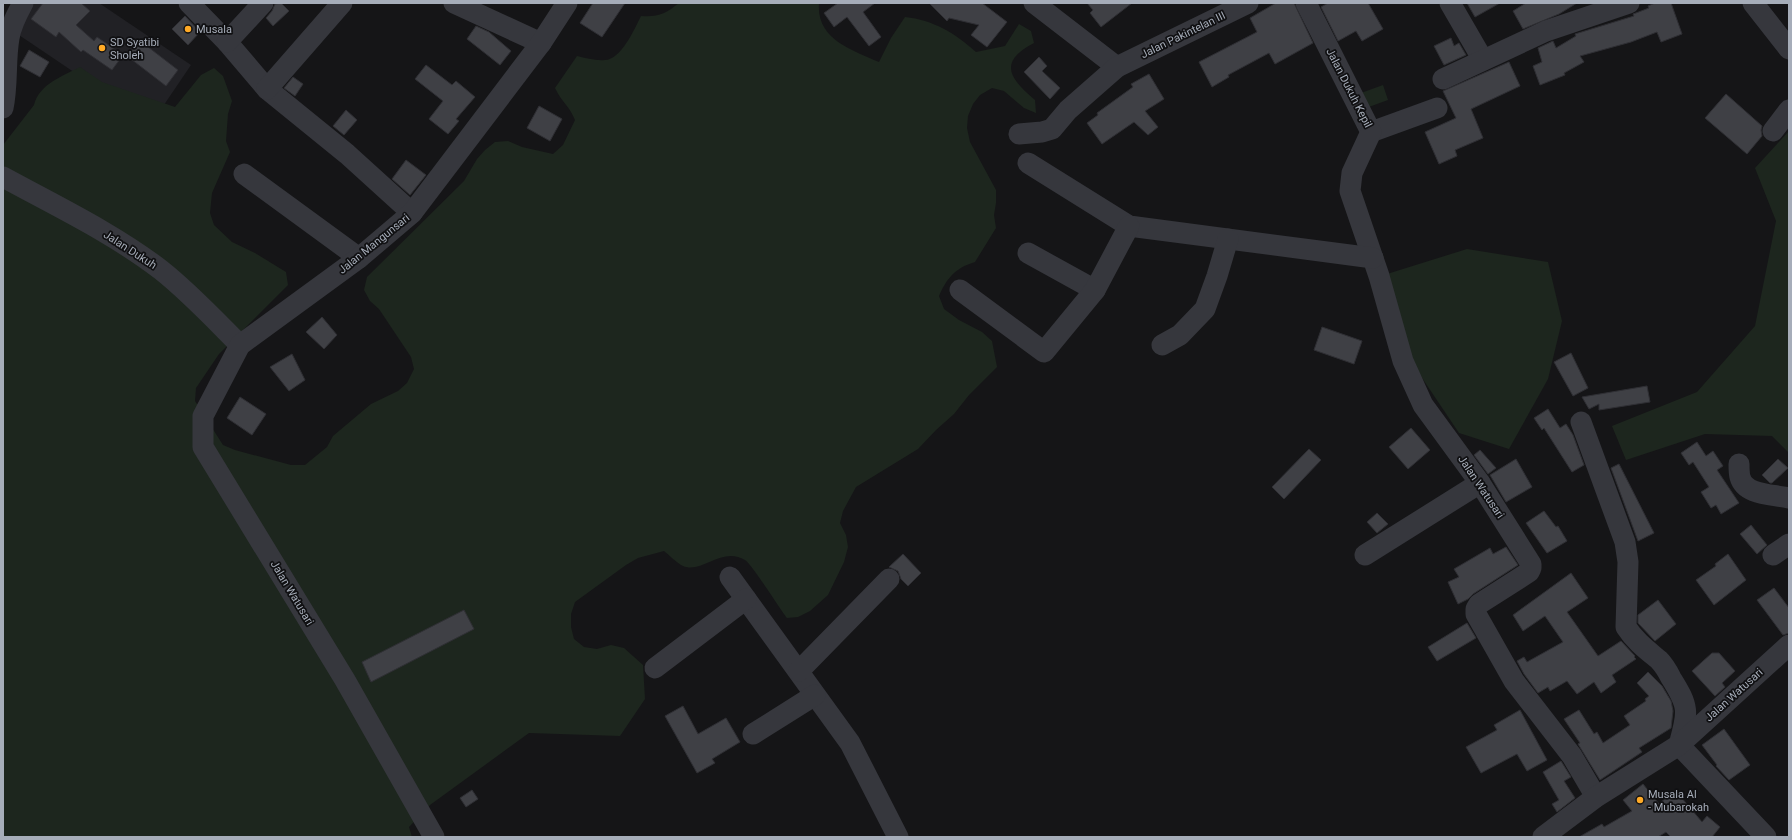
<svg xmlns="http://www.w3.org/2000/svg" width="1792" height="840" font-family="Roboto,sans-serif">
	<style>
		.built { fill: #212125 }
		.green { fill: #1d261e }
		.building { fill: #3f4045; stroke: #2f2f34 }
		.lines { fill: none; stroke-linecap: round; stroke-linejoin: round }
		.minor { stroke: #36373d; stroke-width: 21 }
		.poi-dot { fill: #ffaa26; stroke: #101012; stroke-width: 1.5 }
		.labels { text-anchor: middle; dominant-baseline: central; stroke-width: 3.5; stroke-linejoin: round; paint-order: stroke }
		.poi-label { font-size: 11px; fill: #a6adb9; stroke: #101012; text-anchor: start }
		.street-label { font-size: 11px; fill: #a6adb9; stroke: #101012 }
	</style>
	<rect width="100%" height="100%" fill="#151517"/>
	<polygon class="built" points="32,3 99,3 191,65 151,124 13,31"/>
	<g class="green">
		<path d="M679,3H819C816,39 852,50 879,62L891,38L905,17C933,20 955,33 976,52L1005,46L1019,24L1031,31L1034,43C997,62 1010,79 1035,100L1036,113L1024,108L1004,91L992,88L980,95L973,104L968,116L967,128L970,142L996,190V203L994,215L996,228L975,262C955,268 947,278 939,296L944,309L959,320L982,332L992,341L997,367L969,395L954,414L936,430L918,449L856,487L843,511L840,523L846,535L848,547L844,562L828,595L810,611L798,617L787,618C780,609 751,563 745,560C722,546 702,574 683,566C677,563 669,555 664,551L638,558L626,565L575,602L571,614V627L574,639L584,647L597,649L611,645L624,648L643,665L645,699L620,736L529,733L430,805L409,827L412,837H3V145L34,105C39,84 63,76 80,67L102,82L175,107L201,75L214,68L223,76L232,101L228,114L226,141L230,152L212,193L210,213L214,225L232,242L255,253L286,272L288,285L219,354L196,388L195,401L223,445L235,450L291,465H305L327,447L333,436L371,404L398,391L407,383L414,369L411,357L379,309L370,301L364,290L367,277L464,181L477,159L485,150L495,142L508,141L522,147L553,154L563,145L575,120C570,107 561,101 555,88L577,56C586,58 596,61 605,60C621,60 635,28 641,16C659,17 665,14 679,3Z"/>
		<polygon points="1383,85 1388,100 1366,108 1361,93"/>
		<polygon points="1789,131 1789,453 1772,436 1705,434 1626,460 1612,426 1697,392 1755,326 1776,221 1755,168"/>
		<polygon points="1467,249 1548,262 1562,321 1548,379 1509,449 1459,433 1410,360 1387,274"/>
	</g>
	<g class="building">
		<polygon points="43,3 81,3 90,11 76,25 94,41 97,37 123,55 112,70 83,50 81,52 59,32 56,37 31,19"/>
		<polygon points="281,3 289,11 273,26 266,18 272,11 275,4"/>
		<polygon points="593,3 625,3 602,37 580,23"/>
		<polygon points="838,3 875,3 863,12 881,37 869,46 847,17 834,27 824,13"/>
		<polygon points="929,3 982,3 1007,22 987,47 971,35 979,25 949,18 947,21"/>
		<polygon points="1087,3 1132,3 1101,27 1090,13 1093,10"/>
		<polygon points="1276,3 1294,3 1313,43 1275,64 1269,53 1228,75 1229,77 1212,87 1199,62 1257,32 1250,18"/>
		<polygon points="1328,3 1368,3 1383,29 1362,41 1356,31 1338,41 1321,7"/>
		<polygon points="1467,3 1500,3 1475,17"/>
		<polygon points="1526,3 1577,3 1559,14 1523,29 1513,11"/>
		<polygon points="1655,3 1671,3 1682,34 1661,42 1657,32 1631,42 1580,56 1584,62 1564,73 1565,75 1540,85 1533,66 1542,62 1538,48 1553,41 1556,48 1576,36 1575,34 1634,16 1633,14 1636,13 1649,8 1648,6"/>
		<polygon points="185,16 200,32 188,45 172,29"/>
		<polygon points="476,26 489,32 511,51 500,65 467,39"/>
		<polygon points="1451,38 1454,46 1459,43 1466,55 1444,65 1434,46"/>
		<polygon points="139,40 178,70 166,86 127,56"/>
		<polygon points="29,50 49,62 40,77 20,66"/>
		<polygon points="1039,57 1047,66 1042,71 1060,88 1050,99 1024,72"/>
		<polygon points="1509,62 1520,86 1471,109 1483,138 1455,150 1457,156 1439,164 1425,132 1456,118 1443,91"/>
		<polygon points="426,65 452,85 456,81 475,97 456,119 459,121 448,134 429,119 443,101 415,79"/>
		<polygon points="1149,74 1164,99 1145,111 1158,127 1148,135 1134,122 1102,144 1087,123 1098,115 1097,113 1133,87 1131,84"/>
		<polygon points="293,77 303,84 295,96 284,88"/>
		<polygon points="1726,94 1762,126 1761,130 1762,136 1747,154 1705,118"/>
		<polygon points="539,106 562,119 550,141 527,128"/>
		<polygon points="346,110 357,120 344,135 333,126"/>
		<polygon points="406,160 426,175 410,195 392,179"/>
		<polygon points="322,317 337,335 324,349 306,332"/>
		<polygon points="1322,327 1362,341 1354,364 1314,350"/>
		<polygon points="1571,353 1588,388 1573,396 1554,362"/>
		<polygon points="292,354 305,380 289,391 270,367"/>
		<polygon points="1647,386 1650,402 1599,410 1599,404 1589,409 1582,397"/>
		<polygon points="240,397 266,414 252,435 227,418"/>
		<polygon points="1548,409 1560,428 1566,424 1573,435 1584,465 1572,472 1544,428 1542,430 1534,418"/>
		<polygon points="1411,428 1430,450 1408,469 1389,447"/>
		<polygon points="1697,442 1706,456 1713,451 1723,466 1717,470 1739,503 1721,514 1716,505 1711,508 1701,492 1709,487 1693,462 1689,465 1681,453"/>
		<polygon points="1309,449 1321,460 1284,499 1272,487"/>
		<polygon points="1480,450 1496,468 1488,474 1474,455"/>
		<polygon points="1516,459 1532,487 1506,502 1490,475"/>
		<polygon points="1778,459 1788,468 1772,483 1770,483 1762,475"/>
		<polygon points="1619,464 1654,533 1638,541 1611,468"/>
		<polygon points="1544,511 1556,527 1558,526 1567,541 1547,553 1526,523"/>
		<polygon points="1377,513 1388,524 1377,533 1367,522"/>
		<polygon points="1751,525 1767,545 1757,554 1740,534"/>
		<polygon points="1506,547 1518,565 1473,594 1468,599 1458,604 1448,582 1459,577 1454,569 1490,548 1493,554"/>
		<polygon points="903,554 921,573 908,586 901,579 898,571 889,567"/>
		<polygon points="1728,554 1746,580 1714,605 1696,580 1716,566 1715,564"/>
		<polygon points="1571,573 1588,598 1567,612 1598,656 1621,641 1635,656 1634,657 1636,659 1612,675 1616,682 1601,693 1594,682 1577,694 1567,681 1550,691 1548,687 1538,693 1524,674 1517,661 1524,657 1527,662 1563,642 1545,616 1523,631 1513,615"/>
		<polygon points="1774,588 1789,608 1789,633 1783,635 1757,600"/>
		<polygon points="1658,600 1676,624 1655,641 1638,623 1638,615"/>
		<polygon points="464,610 474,629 371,682 362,662"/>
		<polygon points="1467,623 1476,638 1437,661 1428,647"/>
		<polygon points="1712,653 1719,653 1735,671 1722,683 1725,687 1715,696 1692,671"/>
		<polygon points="1648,672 1662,686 1671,701 1673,711 1671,728 1639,748 1642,752 1600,780 1578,744 1580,743 1564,719 1579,710 1594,734 1597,732 1603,743 1630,725 1624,716 1646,701 1645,699 1649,696 1637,683"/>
		<polygon points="683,706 698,734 726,718 740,742 712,759 715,763 697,773 665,716"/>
		<polygon points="1520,710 1547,760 1527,771 1517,754 1481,773 1466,747 1497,730 1494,725"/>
		<polygon points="1724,729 1750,765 1729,780 1716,766 1717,765 1702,745"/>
		<polygon points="1561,761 1571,777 1564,781 1575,798 1557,812 1552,804 1559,800 1543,772"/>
		<polygon points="1643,784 1659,804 1675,790 1702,822 1707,816 1720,827 1712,837 1671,837 1666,832 1658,837 1579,837 1602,824 1604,827 1632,811 1623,800"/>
		<polygon points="472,790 478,799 466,807 460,798"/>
	</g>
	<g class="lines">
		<g class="minor">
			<polyline points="189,3 227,42 267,89 347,154 412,213"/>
			<polyline points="454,3 541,43"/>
			<polyline points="1034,3 1117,67"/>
			<polyline points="1306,3 1371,132 1437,108"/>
			<polyline points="1450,3 1483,60"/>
			<polyline points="1753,3 1789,49"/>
			<polyline points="227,42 263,3"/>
			<polyline points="1443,79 1546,31 1629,3"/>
			<polyline points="267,89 342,3"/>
			<path d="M3,108C8,85 5,61 9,38C11,25 17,14 23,3"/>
			<polyline points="1773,131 1789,110"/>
			<polyline points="1371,132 1352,173 1350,191 1379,276 1403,361 1423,405 1480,483 1531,564 1531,568 1529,572 1479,604 1476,609 1476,614 1514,681 1572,756 1596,797"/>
			<polyline points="1019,134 1042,132 1052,129 1068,110 1117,67 1248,3"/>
			<polyline points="1028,163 1129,226 1373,258"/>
			<polyline points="244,174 359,258"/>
			<path d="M3,177C56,206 113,233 161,270C189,292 215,320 240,345"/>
			<polyline points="1028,253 1095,290"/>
			<polyline points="960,290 1044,352 1095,290 1129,226"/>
			<polyline points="1162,345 1180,335 1205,309 1217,276 1228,239"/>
			<path d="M1581,422L1625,542L1628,562L1626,627C1635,641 1647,650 1659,660C1664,665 1668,672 1671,678C1690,708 1688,712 1679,745L1766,837"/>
			<path d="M1739,464C1739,468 1739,473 1740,477C1745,496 1774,494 1789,498"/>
			<polyline points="1365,555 1480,483"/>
			<polyline points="1773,555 1789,544"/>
			<polyline points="730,577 850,743 898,837"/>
			<polyline points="655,668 746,599"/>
			<polyline points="799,671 889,579"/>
			<polyline points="753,734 815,695"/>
			<polyline points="434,837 345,680 203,447 203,416 240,345 359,258 412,213 541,43 567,3"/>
			<polyline points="1543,837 1596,797 1679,745 1789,645"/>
		</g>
	</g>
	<g class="poi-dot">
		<circle cx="188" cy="29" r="4"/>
		<circle cx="102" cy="48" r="4"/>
		<circle cx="1640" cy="800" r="4"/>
	</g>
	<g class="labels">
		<g class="poi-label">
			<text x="196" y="29">Musala</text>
			<text x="110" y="42">SD Syatibi<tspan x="110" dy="13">Sholeh</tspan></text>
			<text x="1648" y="794">Musala Al<tspan x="1648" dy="13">- Mubarokah</tspan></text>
		</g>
		<g class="street-label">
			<text transform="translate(1183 35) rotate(-26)">Jalan Pakintelan III</text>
			<text transform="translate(1349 88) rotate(63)">Jalan Dukuh Kepil</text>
			<text transform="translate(374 244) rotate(-39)">Jalan Mangunsari</text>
			<text transform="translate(130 250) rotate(33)">Jalan Dukuh</text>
			<text transform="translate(1481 487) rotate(56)">Jalan Watusari</text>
			<text transform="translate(292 593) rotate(59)">Jalan Watusari</text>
			<text transform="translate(1734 695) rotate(-42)">Jalan Watusari</text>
		</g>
	</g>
	<rect width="1792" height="840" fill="none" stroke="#a6adb9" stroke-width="8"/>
</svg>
